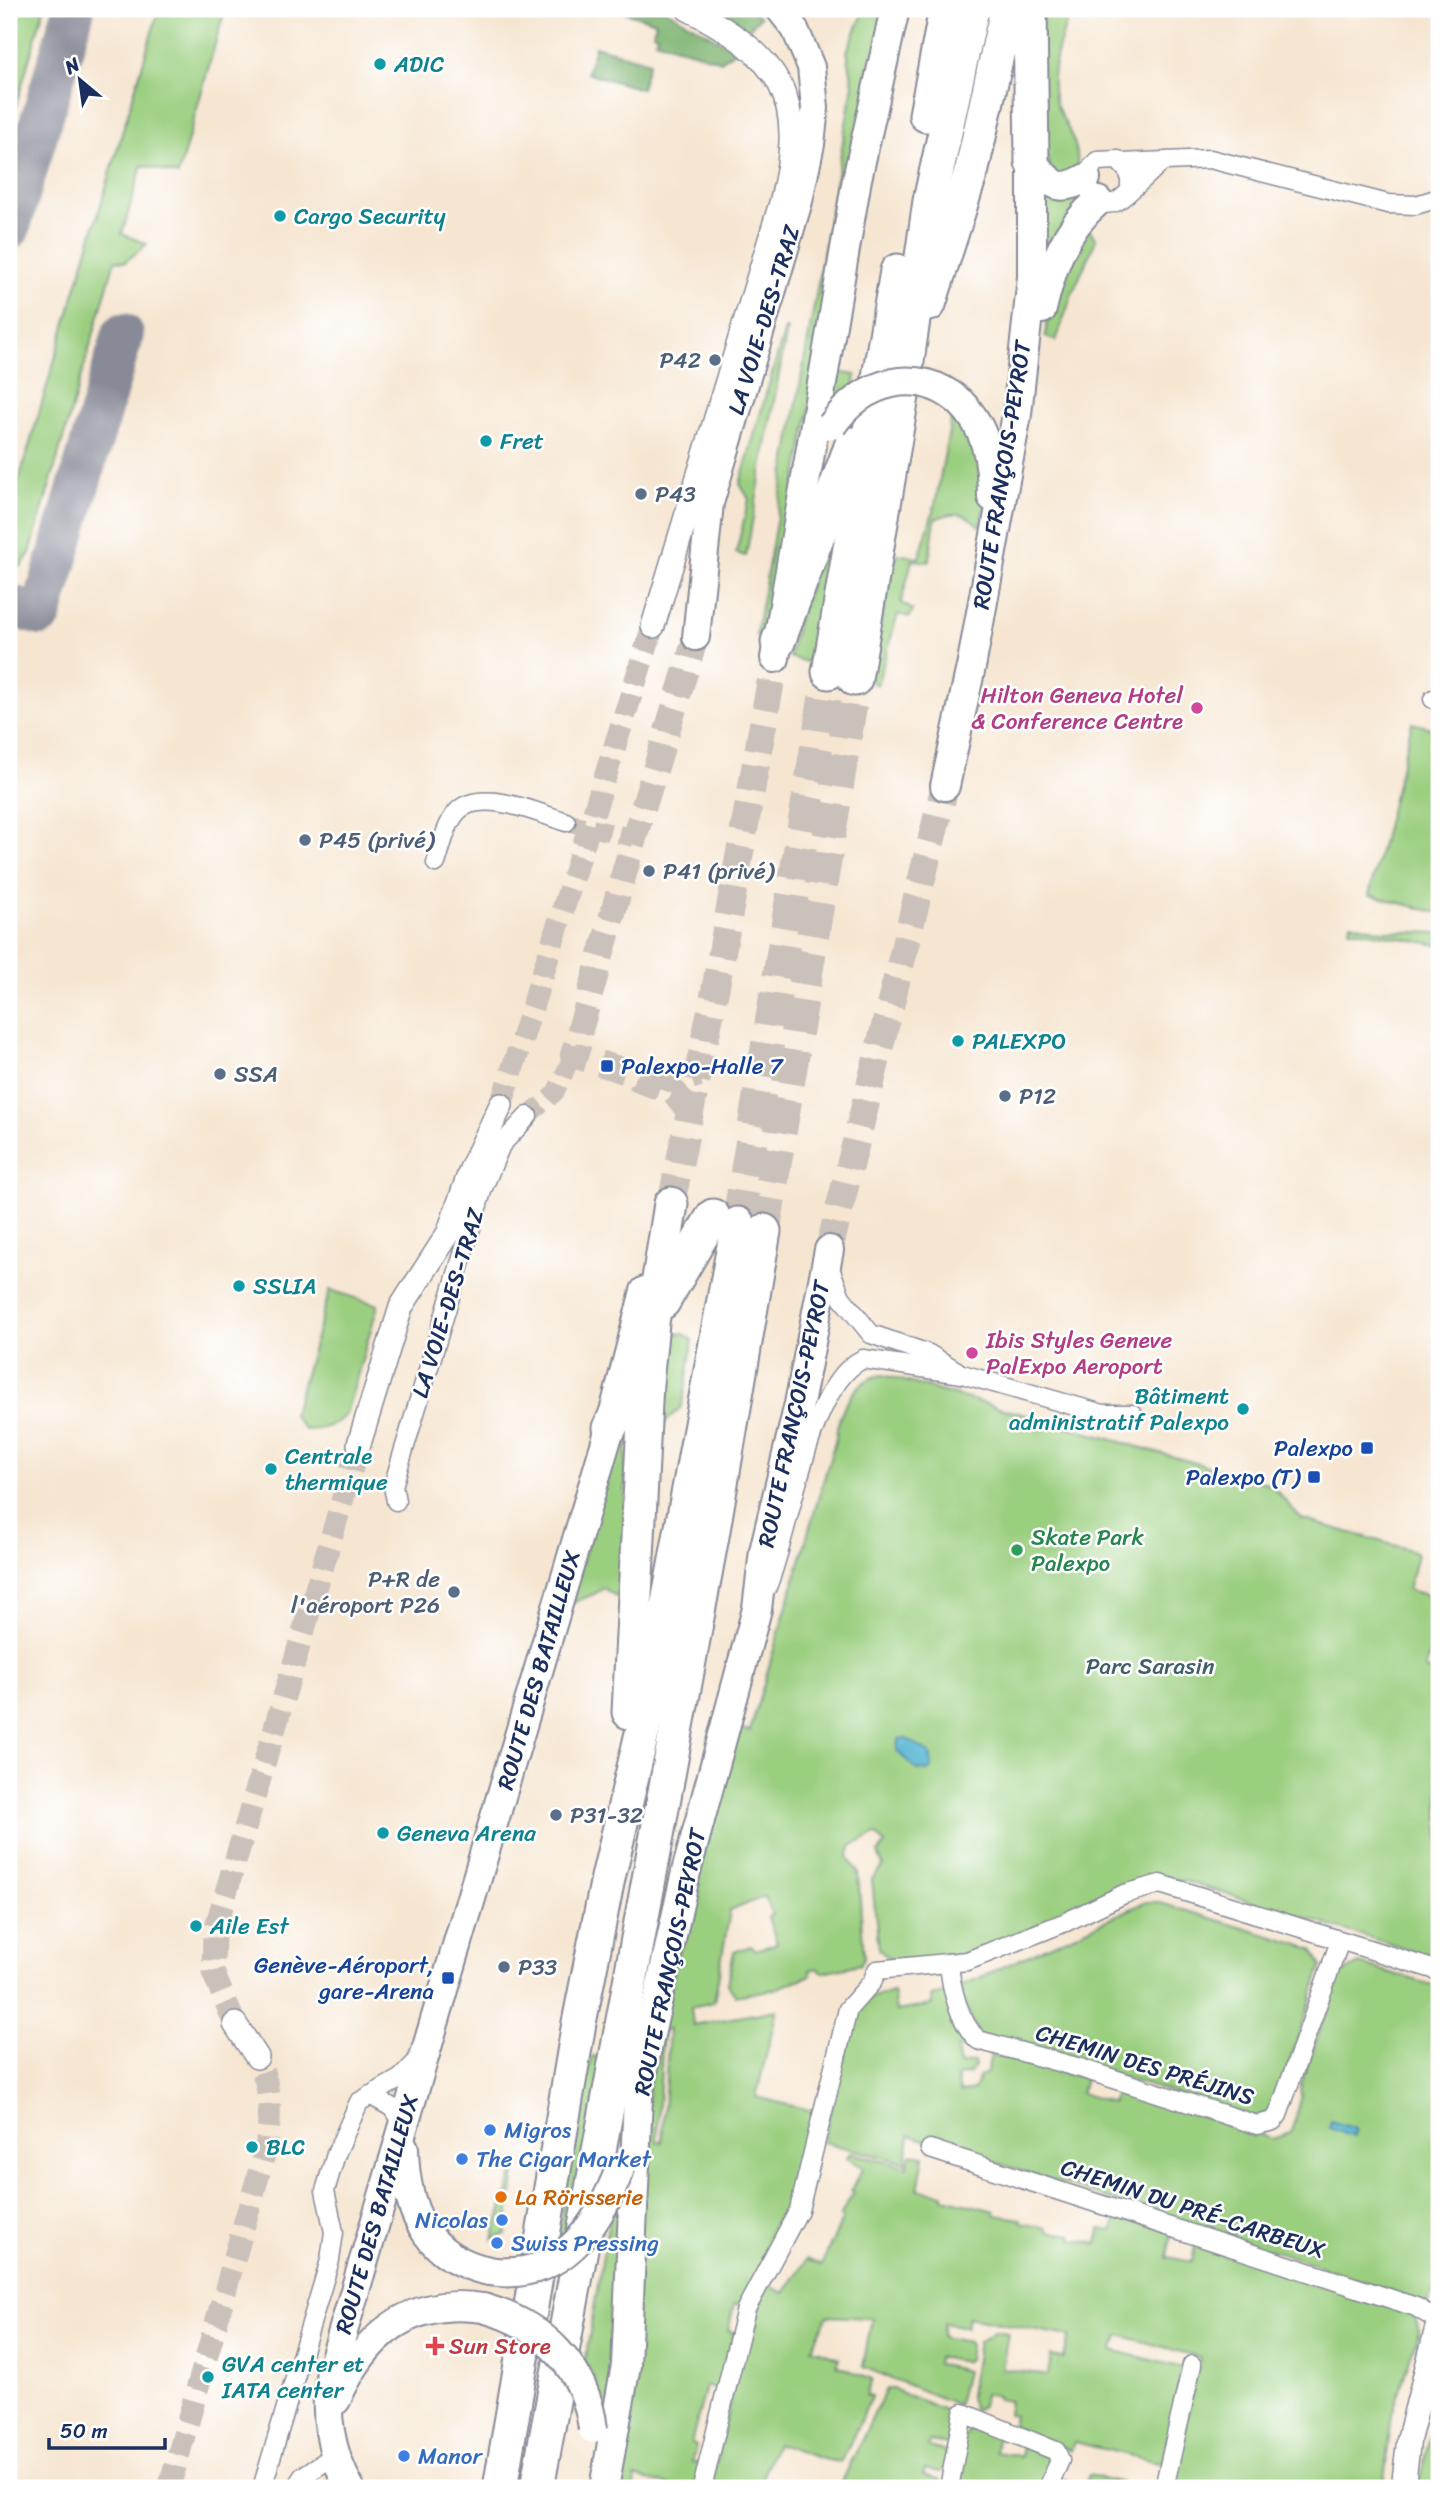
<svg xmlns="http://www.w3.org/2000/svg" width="1448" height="2497" font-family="Sriracha,sans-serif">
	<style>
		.green { fill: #9bcf80; stroke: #5b7f6f; stroke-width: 2; fill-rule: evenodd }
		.forest { fill: #7cb26e; stroke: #4c7066; stroke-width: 2 }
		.water { fill: #52b3d1; stroke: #367198; stroke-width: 2 }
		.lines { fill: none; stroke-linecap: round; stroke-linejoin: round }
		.taxiway { stroke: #888a98; stroke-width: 42 }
		.minor-tunnel { stroke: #cac1ba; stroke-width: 18; stroke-dasharray: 18 9; stroke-linecap: butt }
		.tertiary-tunnel { stroke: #cac1ba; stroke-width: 23; stroke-dasharray: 23 11; stroke-linecap: butt }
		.secondary-tunnel { stroke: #cac1ba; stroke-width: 26; stroke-dasharray: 26 13; stroke-linecap: butt }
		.primary-tunnel { stroke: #cac1ba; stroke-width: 28; stroke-dasharray: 28 14; stroke-linecap: butt }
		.motorway-tunnel { stroke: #cac1ba; stroke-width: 33; stroke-dasharray: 33 17; stroke-linecap: butt }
		.minor-casing { stroke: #888a98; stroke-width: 21 }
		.tertiary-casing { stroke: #888a98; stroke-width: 26 }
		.secondary-casing { stroke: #888a98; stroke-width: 30 }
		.primary-casing { stroke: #888a98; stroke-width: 32 }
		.motorway-casing { stroke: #888a98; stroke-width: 37 }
		.minor { stroke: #fff; stroke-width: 18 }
		.tertiary { stroke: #fff; stroke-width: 23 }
		.secondary { stroke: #fff; stroke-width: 26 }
		.primary { stroke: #fff; stroke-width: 28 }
		.motorway { stroke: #fff; stroke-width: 33 }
		.primary-bridge-casing { stroke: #888a98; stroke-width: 32; stroke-linecap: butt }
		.primary-bridge { stroke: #fff; stroke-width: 28 }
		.culture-dot { fill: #0f9aa8; stroke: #fff; stroke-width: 2.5 }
		.service-dot { fill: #5c6f8a; stroke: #fff; stroke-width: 2.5 }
		.hotel-dot { fill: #d1479c; stroke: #fff; stroke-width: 2.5 }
		.transit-dot { fill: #1a4fb4; stroke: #fff; stroke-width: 2.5 }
		.leisure-dot { fill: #2e9e5b; stroke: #fff; stroke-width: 2.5 }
		.shop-dot { fill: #3f7fe0; stroke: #fff; stroke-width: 2.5 }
		.food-dot { fill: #e8710a; stroke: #fff; stroke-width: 2.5 }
		.health-dot { fill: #e0444e; stroke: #fff; stroke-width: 2.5 }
		.labels { text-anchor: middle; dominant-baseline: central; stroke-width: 5; stroke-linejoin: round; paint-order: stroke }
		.culture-label { font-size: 23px; fill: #0d838f; stroke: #fff; text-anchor: start }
		.street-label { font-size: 23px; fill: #1b2f5e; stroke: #fff }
		.service-label { font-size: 23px; fill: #4e5e75; stroke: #fff; text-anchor: start }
		.hotel-label { font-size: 23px; fill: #b23c85; stroke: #fff; text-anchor: end }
		.transit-label { font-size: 23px; fill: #164399; stroke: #fff; text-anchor: end }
		.leisure-label { font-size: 23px; fill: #27864d; stroke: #fff; text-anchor: start }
		.park-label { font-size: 23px; fill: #415f68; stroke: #fff }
		.shop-label { font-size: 23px; fill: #366cbe; stroke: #fff; text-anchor: start }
		.food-label { font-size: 23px; fill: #c56008; stroke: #fff; text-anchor: start }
		.health-label { font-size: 23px; fill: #be3a42; stroke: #fff; text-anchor: start }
	</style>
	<rect width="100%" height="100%" fill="#fff"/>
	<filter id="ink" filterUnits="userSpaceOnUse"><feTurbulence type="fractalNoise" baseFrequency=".0143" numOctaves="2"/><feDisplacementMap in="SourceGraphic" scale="14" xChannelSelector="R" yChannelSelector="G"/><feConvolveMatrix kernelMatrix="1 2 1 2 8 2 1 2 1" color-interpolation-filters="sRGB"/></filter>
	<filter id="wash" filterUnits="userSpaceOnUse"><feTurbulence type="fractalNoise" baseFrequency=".00686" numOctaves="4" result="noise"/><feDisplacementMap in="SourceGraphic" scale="28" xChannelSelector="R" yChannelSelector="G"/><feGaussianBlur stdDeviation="1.57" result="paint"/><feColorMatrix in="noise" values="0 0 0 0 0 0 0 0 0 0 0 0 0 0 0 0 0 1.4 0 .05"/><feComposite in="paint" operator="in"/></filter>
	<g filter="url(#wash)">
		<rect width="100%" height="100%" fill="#f6e6d1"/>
		<g class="green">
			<polygon points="9,9 44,9 9,129"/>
			<polygon points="159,9 225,9 178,175 142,165 122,234 147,244 125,262 115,260 30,553 21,566 9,570 9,514"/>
			<polygon points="865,9 886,9 766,639 756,636 853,84 847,51"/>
			<path d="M1041,9H1070C1064,33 1051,63 1053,89C1055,118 1084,140 1076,171L1056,179L1038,138Z"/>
			<polygon points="1041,189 1073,193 1079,212 1045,281"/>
			<polygon points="1088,227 1096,240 1072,294 1056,341 1045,336 1051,293"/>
			<polygon points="785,329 787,329 746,556 736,553 749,499 740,484"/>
			<polygon points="837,372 856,375 854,389 830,411"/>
			<path d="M954,405L972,425L985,505L980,527C965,511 954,511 935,519L929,562L912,560L901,603L913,610L910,617L898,614L877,685L867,679L897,554L919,558L935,505Z"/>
			<polygon points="847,476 815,639 807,662 789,657 796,626"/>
			<polygon points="1412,723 1439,730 1439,913 1369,895"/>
			<polygon points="1351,923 1382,931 1439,933 1439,945 1350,929"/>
			<path d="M330,1290L378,1305L346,1414C334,1427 322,1429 305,1430L293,1415Z"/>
			<polygon points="664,1332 684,1334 693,1340 684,1397 681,1407 660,1428 656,1429"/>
			<path d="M883,1375L1270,1484L1302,1519L1414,1551L1417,1554L1408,1590L1439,1598V1620L1425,1669L1439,1673V1959L1184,1881L1153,1875L1023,1932L958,1956L894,1962L879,1950L872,1879L883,1866L878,1853L885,1844L876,1834L852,1845L848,1857L858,1872L864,1958L860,1964L823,1972L818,1968L810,1970L811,1975L775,1989L736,1996L727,1984L734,1952L751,1946L755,1950L777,1943L768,1917L772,1915L765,1896L730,1911L714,2002L691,2007L693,2025L777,2010L756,2097L817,2112L792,2215L742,2305L734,2304L728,2331L734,2333L720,2390L706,2386L691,2444L696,2446L692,2462L702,2464L695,2488H681L635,2477L634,2488H612L649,2084L696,1872L740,1729L750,1731L836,1438C837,1413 856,1377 883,1375ZM669,2029V2030L662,2142L657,2141L663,2030Z"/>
			<path d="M627,1428L623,1579L617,1597L603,1588C594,1597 581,1597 569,1605L622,1430Z"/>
			<polygon points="1146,1902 1157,1902 1313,1949 1322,1966 1274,2109 1257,2118 979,2035 962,1998 961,1986"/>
			<path d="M1359,1964L1439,1987V2280L1427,2304L1306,2261L909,2135L906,2163L823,2142C830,2117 850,2018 863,2004C870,1996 884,1994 893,1992L896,2011L932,2005L931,1996L946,1993L968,2046L957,2049L960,2065L974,2062L975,2066L970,2073L957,2076L960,2093L974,2090L980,2076L987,2073L991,2055L1085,2078L1081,2093L1112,2103L1116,2088L1272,2139L1291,2133L1301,2095L1300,2087L1339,1975Z"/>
			<polygon points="592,2057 603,2059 575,2221 557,2242 584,2077"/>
			<path d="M850,2153L907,2167L911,2154L924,2156L918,2190L944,2194V2198L995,2211V2215L1021,2219V2223L1047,2228V2231L1072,2235V2239L1097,2244L1100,2229L1113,2231L1117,2214L1172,2232L1167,2257L1192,2262L1196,2241L1414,2314L1419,2331L1392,2414L1383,2488H1170L1200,2357L1119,2335L1112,2350L1183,2368L1162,2463L1074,2442L1070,2450L1012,2427L1014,2415L1008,2414L1010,2401L997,2399V2396L984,2394L982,2406L973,2410L969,2399L979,2342L995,2331L1008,2333L1002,2369L1048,2375L1051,2356L1064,2358L1069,2336L968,2317L966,2327L944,2323L942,2337L968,2342L970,2345L968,2359L964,2362L938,2357L937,2364L966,2371L958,2405L863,2367L872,2318L827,2316L812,2348L839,2358L836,2365L872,2380L866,2395L871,2397L842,2461C831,2464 789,2448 776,2443L758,2488H710L751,2312L765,2284L784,2293L807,2259L821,2266L843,2218L840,2216L854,2192L851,2190L863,2168L847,2158Z"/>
			<polygon points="517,2160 506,2234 493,2239"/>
			<polygon points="622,2194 619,2336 606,2427 595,2380 585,2362 609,2219"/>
			<polygon points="886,2389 893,2389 954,2414 957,2419 953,2439 948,2444 930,2441 928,2447 945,2451 950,2456 948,2467 940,2472 925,2469 923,2475 940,2479 944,2488 839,2488"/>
			<polygon points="1437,2410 1439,2488 1417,2488"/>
			<polygon points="980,2426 998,2431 995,2452 1020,2456 1022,2446 1051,2458 1052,2465 1041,2488 953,2488 964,2437 970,2429"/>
			<polygon points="1089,2475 1122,2483 1121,2486 1129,2488 1054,2488 1058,2478 1085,2484"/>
		</g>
		<g class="forest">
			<polygon points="615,9 664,9 736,50 721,61 655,40 657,35 653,33 656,22"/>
			<polygon points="711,9 750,9 760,17 747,31"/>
			<polygon points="595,46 649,62 641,89 587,73"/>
		</g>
		<g class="water">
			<polygon points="905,1738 930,1753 932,1767 928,1771 916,1769 897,1751 898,1739"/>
			<polygon points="1331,2121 1356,2129 1354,2137 1329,2128"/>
		</g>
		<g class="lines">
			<g class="taxiway">
				<polyline points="9,229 74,9"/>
				<polyline points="9,605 41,615 123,334"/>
			</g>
		</g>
	</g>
	<g filter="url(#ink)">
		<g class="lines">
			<g class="minor-tunnel">
				<polyline points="566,822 634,838"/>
				<polyline points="528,1116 555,1093 573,1055"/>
			</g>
			<g class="tertiary-tunnel">
				<polyline points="501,1105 653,626"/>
				<polyline points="235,2024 213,1972 214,1933 359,1444"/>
				<path d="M169,2488L266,2148C271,2116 272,2087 257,2057"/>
			</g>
			<g class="secondary-tunnel">
				<polyline points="654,1073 676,1081 699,1074"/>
				<polyline points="689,1111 675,1093 642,1081 628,1072 573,1055 634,838 696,637"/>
			</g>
			<g class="primary-tunnel">
				<polyline points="671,1204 715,991 775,658"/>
				<polyline points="829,1250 945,786"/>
			</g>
			<g class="motorway-tunnel">
				<polyline points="738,1224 829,672"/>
				<polyline points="764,1231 855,679"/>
			</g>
			<g class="minor-casing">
				<g id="minor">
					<polyline points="1122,163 1210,159 1388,204 1416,205 1439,198"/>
					<path d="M1130,188V174L1118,160L1097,161C1079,177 1089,212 1116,202C1122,200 1153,169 1162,162"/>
					<polyline points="1433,699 1439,701"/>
					<path d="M436,863C442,846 445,826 457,812C479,787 539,813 566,822"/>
					<polyline points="829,1266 841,1297 871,1334 929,1354 957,1371"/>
					<polyline points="396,1501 393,1486 483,1188 501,1145 528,1116"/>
					<path d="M767,1587C791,1531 807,1385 863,1359L962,1374L1103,1414H1133"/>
					<path d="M949,1963C951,1988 959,2022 978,2040L1080,2068L1257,2125L1273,2121L1278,2115L1340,1941"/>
					<polyline points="370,2095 393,2108 405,2124"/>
					<polyline points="930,2149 1416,2307 1439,2321"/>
					<polyline points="1418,2396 1439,2404"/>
					<polyline points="262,2488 330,2260 334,2232 325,2191 336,2154 359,2102 401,2078 419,2059"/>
					<polyline points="295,2488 303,2476 335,2455"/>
					<polyline points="702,2488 746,2309 799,2210 848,2009 872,1982 877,1970 967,1961 1066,1922 1124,1894 1160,1884 1439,1971"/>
					<polyline points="949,2488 963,2413 1056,2451 1060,2460 1048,2488"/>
					<polyline points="1164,2488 1192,2365"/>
				</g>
			</g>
			<g class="tertiary-casing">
				<g id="tertiary">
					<path d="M653,626L781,203C808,98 782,57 688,9"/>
					<polyline points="359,1444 401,1307 448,1234 471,1169 501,1105"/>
					<polyline points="235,2024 257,2057"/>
					<polyline points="1403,2488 1409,2438 1439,2320"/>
				</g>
			</g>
			<g class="secondary-casing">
				<polyline id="secondary" points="696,637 710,503 799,201 811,144 815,108 811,67 795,29 779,9"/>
			</g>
			<g class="primary-casing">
				<g id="primary">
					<path d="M1032,162C1052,184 1057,194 1086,178"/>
					<path d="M1042,309C1052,267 1064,230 1098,201"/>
					<path d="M960,402C987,428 992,461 992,497"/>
					<polyline points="775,658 857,179 895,9"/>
					<polyline points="945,786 972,662 1017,414 1032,277 1032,162"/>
					<path d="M404,2148C405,2208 425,2258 489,2271"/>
					<path d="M336,2400C365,2335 409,2297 483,2308"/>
					<path d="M350,2488C330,2453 323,2411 331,2372L610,1428L645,1291"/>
					<polyline points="604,2488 626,2365 638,2097 646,2053 686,1872 757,1609 764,1551 799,1404 829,1250"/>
				</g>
			</g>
			<g class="motorway-casing">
				<g id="motorway">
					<polyline points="1030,9 1032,162"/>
					<polyline points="926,115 946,9"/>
					<polyline points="929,304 972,169 1007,9"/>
					<polyline points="778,642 852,444"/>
					<polyline points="829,672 897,271"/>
					<polyline points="855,679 902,396 930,201 972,9"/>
					<polyline points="663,1302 713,1216"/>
					<polyline points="610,1428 639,1358"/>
					<polyline points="629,1712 646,1383 652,1323 671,1204"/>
					<polyline points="500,2488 579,2023 608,1878 651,1695 738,1224"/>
					<polyline points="537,2488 712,1536 764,1231"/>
				</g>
			</g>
			<use href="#minor" class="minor"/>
			<use href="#tertiary" class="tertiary"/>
			<use href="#secondary" class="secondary"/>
			<use href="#primary" class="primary"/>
			<use href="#motorway" class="motorway"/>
			<g class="primary-bridge-casing">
				<g id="primary-bridge">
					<path d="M832,425C863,381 917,365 960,402"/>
					<path d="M489,2271C561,2282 599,2226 621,2166"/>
					<path d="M483,2308C542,2324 586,2367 593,2429"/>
				</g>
			</g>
			<use href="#primary-bridge" class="primary-bridge"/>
		</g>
	</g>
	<g class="culture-dot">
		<circle cx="380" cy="64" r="7"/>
		<circle cx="280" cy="216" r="7"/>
		<circle cx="486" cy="441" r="7"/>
		<circle cx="958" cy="1041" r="7"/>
		<circle cx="239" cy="1286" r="7"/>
		<circle cx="1243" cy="1409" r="7"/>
		<circle cx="271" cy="1469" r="7"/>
		<circle cx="383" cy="1833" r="7"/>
		<circle cx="196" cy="1926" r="7"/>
		<circle cx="252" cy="2147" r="7"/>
		<circle cx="208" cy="2377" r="7"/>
	</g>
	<g class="service-dot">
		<circle cx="715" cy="360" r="7"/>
		<circle cx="641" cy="494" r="7"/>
		<circle cx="305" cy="840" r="7"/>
		<circle cx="649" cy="871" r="7"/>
		<circle cx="220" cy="1074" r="7"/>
		<circle cx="1005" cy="1096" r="7"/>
		<circle cx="454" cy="1592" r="7"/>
		<circle cx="556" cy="1815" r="7"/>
		<circle cx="504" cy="1967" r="7"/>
	</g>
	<g class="hotel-dot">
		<circle cx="1197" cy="708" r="7"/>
		<circle cx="972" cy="1353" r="7"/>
	</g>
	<g class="transit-dot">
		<rect x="600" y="1059" width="14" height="14" rx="3.5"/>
		<rect x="1360" y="1441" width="14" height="14" rx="3.5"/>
		<rect x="1307" y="1470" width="14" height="14" rx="3.5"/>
		<rect x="441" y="1971" width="14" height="14" rx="3.5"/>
	</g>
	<circle class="leisure-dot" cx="1017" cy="1550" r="7"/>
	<g class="shop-dot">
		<circle cx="490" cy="2130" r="7"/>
		<circle cx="462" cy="2159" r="7"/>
		<circle cx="502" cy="2220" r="7"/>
		<circle cx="497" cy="2243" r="7"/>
		<circle cx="404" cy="2456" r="7"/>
	</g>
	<circle class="food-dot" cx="501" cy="2197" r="7"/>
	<path class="health-dot" d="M431.5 2335.5h7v7h7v7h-7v7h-7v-7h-7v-7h7z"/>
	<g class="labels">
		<g class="culture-label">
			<text x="394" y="64">ADIC</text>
			<text x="294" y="216">Cargo Security</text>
			<text x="500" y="441">Fret</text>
			<text x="972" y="1041">PALEXPO</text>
			<text x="253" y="1286">SSLIA</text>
			<text x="1229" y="1396" text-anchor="end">Bâtiment<tspan x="1229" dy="26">administratif Palexpo</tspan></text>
			<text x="285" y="1456">Centrale<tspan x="285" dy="26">thermique</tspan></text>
			<text x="397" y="1833">Geneva Arena</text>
			<text x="210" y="1926">Aile Est</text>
			<text x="266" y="2147">BLC</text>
			<text x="222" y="2364">GVA center et<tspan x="222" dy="26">IATA center</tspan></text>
		</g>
		<g class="street-label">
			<text transform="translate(764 320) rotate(-73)">LA VOIE-DES-TRAZ</text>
			<text transform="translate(1002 475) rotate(-81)">ROUTE FRANÇOIS-PEYROT</text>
			<text transform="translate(448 1303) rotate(-73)">LA VOIE-DES-TRAZ</text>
			<text transform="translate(794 1414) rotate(-78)">ROUTE FRANÇOIS-PEYROT</text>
			<text transform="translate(539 1670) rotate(-74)">ROUTE DES BATAILLEUX</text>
			<text transform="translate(670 1962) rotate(-78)">ROUTE FRANÇOIS-PEYROT</text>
			<text transform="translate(1145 2065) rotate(17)">CHEMIN DES PRÉJINS</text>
			<text transform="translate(1193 2209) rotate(18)">CHEMIN DU PRÉ-CARBEUX</text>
			<text transform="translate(377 2214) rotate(-74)">ROUTE DES BATAILLEUX</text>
		</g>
		<g class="service-label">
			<text x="701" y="360" text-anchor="end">P42</text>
			<text x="655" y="494">P43</text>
			<text x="319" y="840">P45 (privé)</text>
			<text x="663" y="871">P41 (privé)</text>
			<text x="234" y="1074">SSA</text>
			<text x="1019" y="1096">P12</text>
			<text x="440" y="1579" text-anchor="end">P+R de<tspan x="440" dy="26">l'aéroport P26</tspan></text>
			<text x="570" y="1815">P31-32</text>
			<text x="518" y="1967">P33</text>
		</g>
		<g class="hotel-label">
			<text x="1183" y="695">Hilton Geneva Hotel<tspan x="1183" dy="26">&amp; Conference Centre</tspan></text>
			<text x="986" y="1340" text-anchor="start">Ibis Styles Geneve<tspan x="986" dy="26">PalExpo Aeroport</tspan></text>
		</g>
		<g class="transit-label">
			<text x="621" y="1066" text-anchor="start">Palexpo-Halle 7</text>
			<text x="1353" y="1448">Palexpo</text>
			<text x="1300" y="1477">Palexpo (T)</text>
			<text x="434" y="1965">Genève-Aéroport,<tspan x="434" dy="26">gare-Arena</tspan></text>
		</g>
		<g class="leisure-label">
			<text x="1031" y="1537">Skate Park<tspan x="1031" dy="26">Palexpo</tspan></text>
		</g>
		<g class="park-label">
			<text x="1150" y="1666">Parc Sarasin</text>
		</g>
		<g class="shop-label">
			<text x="504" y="2130">Migros</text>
			<text x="476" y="2159">The Cigar Market</text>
			<text x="488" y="2220" text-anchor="end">Nicolas</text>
			<text x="511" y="2243">Swiss Pressing</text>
			<text x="418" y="2456">Manor</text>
		</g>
		<g class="food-label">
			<text x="515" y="2197">La Rörisserie</text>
		</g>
		<g class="health-label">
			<text x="449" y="2346">Sun Store</text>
		</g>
	</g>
	<rect width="1448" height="2497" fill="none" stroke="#fff" stroke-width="35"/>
	<g transform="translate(80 80) rotate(331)" stroke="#ffffff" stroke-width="5" paint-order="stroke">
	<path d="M0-5L12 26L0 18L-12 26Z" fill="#1b2f5e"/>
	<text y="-10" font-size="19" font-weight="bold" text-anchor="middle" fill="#1b2f5e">N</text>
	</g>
	<path d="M49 2438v10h116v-10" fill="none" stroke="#1b2f5e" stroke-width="3.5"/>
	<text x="60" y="2438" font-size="21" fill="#1b2f5e" stroke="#ffffff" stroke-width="5" paint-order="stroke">50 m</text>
</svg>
